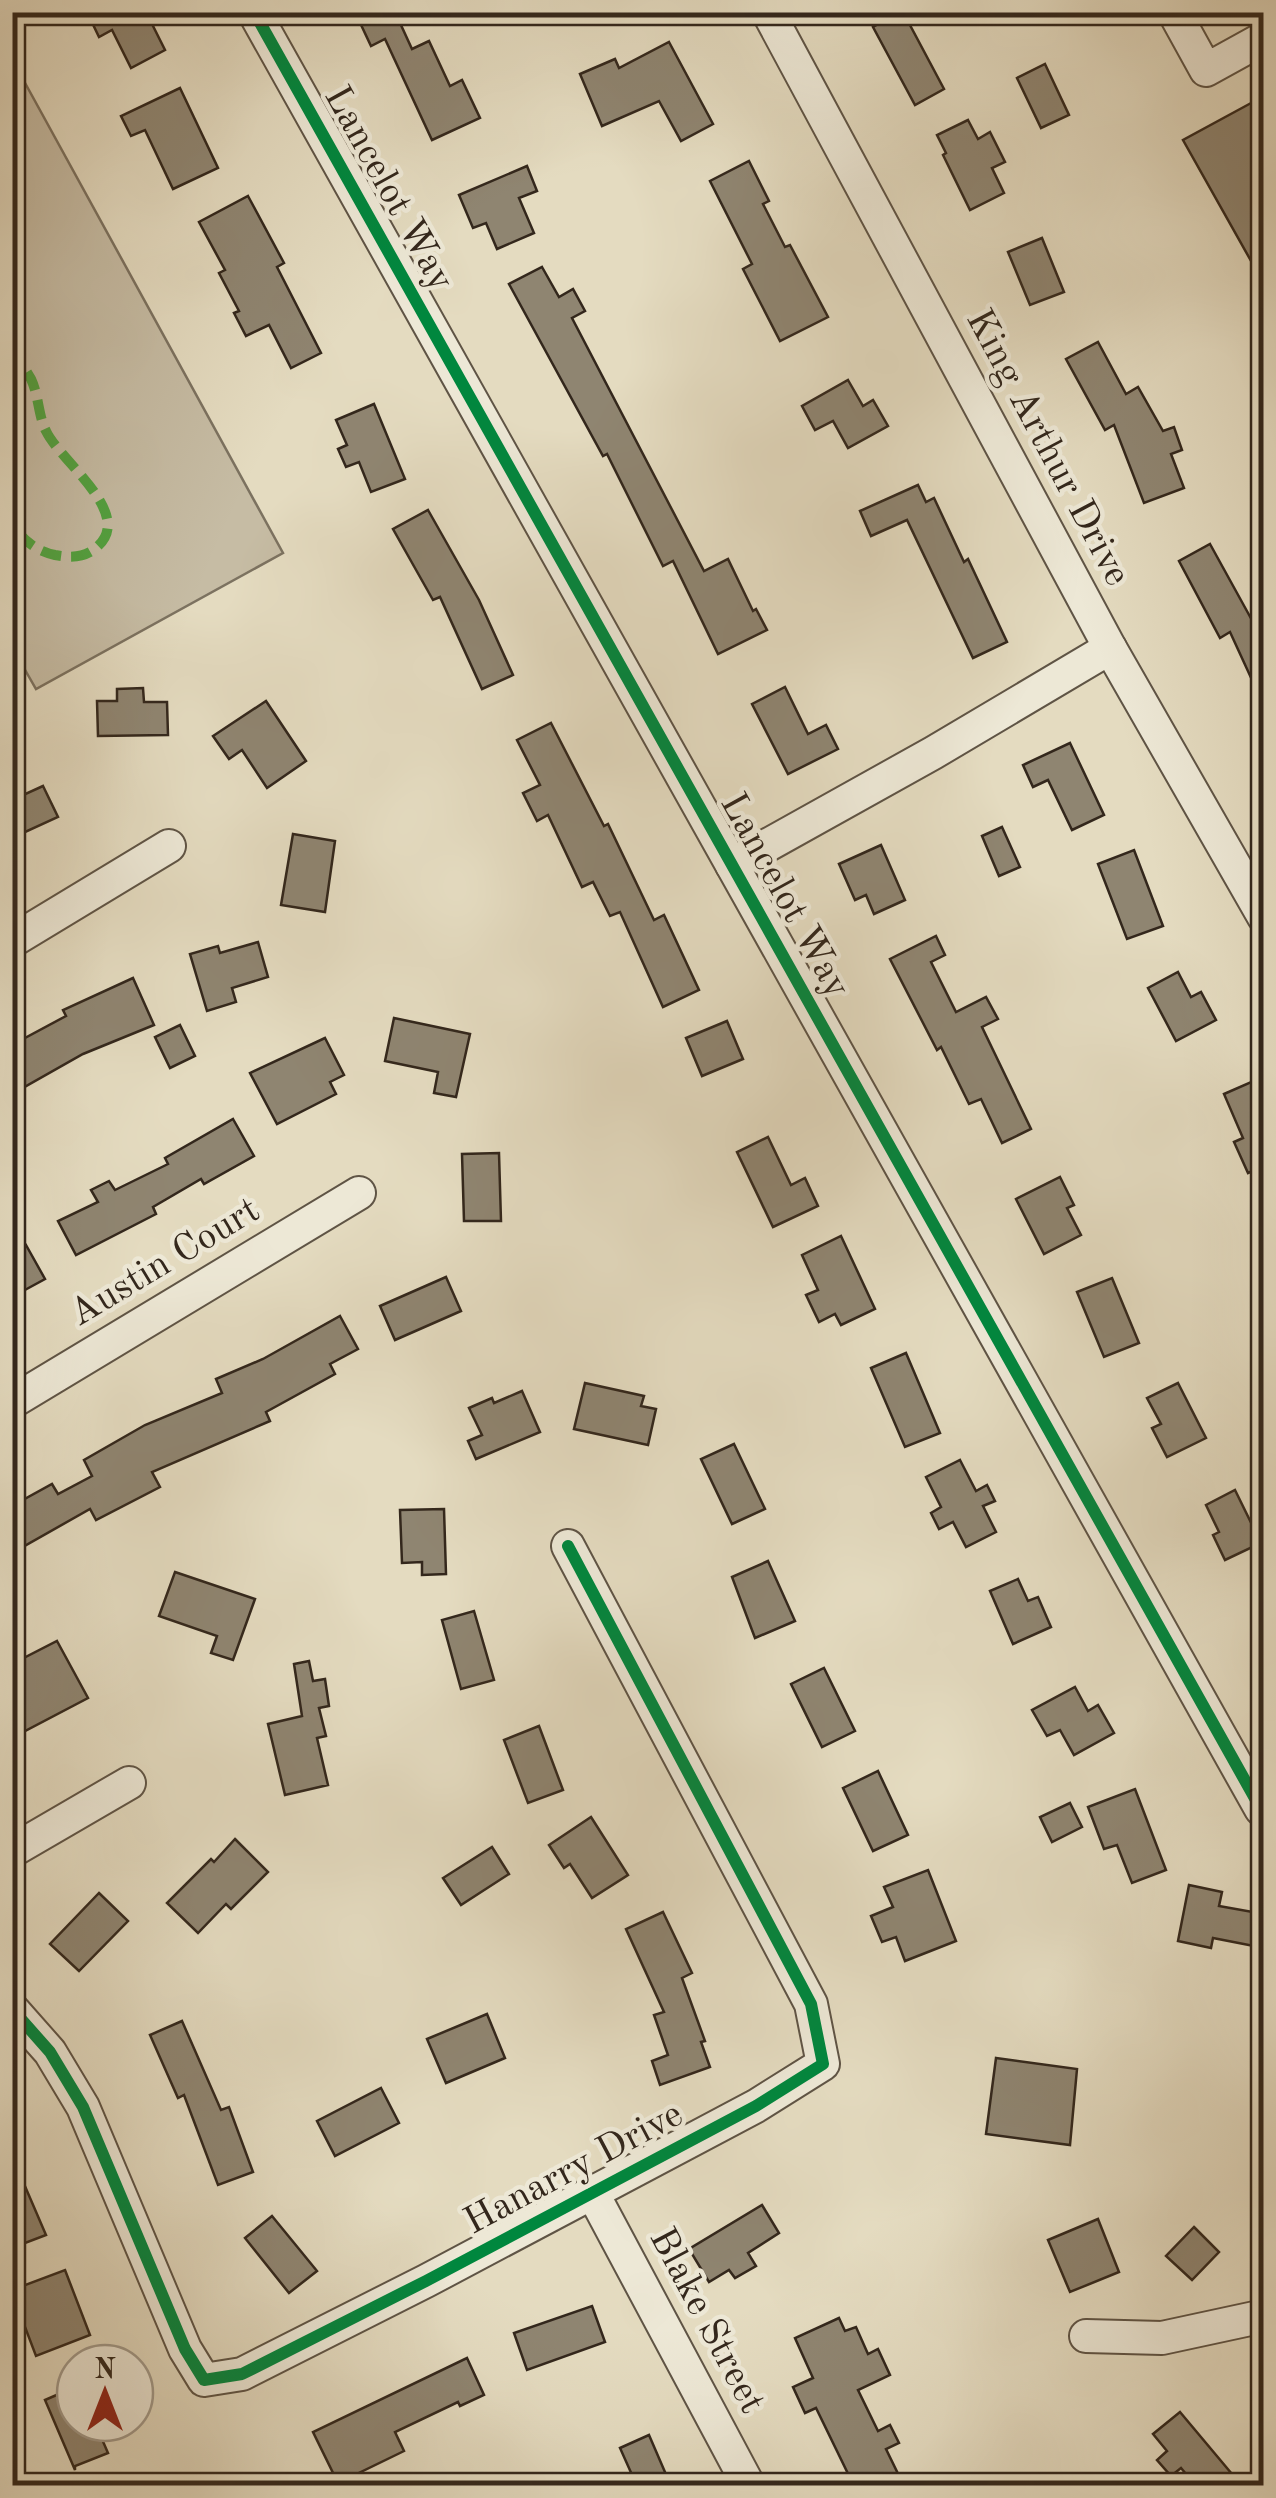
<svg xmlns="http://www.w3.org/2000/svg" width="1276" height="2498" font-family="'Old Standard TT',serif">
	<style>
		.green { fill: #c6bca4; stroke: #7c7260; stroke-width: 2.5 }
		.building { fill: #8f8571; stroke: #33271c; stroke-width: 2.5 }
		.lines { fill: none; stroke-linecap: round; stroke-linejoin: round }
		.minor-casing { stroke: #5f5445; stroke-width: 36 }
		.minor { stroke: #ede8d6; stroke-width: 32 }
		.quiet { stroke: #52a341; stroke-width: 10; stroke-dasharray: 20 10; stroke-linecap: butt }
		.cycleway-casing { stroke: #ede8d6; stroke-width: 19 }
		.cycleway { stroke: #00873e; stroke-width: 12 }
		.labels { text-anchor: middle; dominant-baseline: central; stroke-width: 9; stroke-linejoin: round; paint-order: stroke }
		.street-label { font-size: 38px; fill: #33271c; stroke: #ede8d6 }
	</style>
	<rect width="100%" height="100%" fill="#e4dbc0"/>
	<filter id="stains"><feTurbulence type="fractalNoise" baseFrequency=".002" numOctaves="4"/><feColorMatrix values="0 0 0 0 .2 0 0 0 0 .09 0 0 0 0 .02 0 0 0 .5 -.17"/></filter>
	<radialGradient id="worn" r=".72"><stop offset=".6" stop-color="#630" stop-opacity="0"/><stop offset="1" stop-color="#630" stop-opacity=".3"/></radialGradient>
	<polygon class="green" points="13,61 283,553 36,689 12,647"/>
	<g class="building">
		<polygon points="87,12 146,12 165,50 131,68 112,30 99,37"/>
		<polygon points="355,12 395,12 412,49 429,41 450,86 462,80 480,118 432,140 385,39 371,46"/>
		<polygon points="900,12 903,12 944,89 915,105 873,27"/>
		<polygon points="669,42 713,124 681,141 659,101 602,126 580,74 615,59 619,68"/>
		<polygon points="1045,64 1069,115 1041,128 1017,78"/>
		<polygon points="180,88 218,168 173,189 145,130 131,136 121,116"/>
		<polygon points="1264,96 1264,284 1183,140"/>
		<polygon points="968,120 978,139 990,132 1005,162 992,168 1004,193 970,210 943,155 946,153 937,135"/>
		<polygon points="749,161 769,201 763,204 785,247 790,245 828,317 780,341 743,269 752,264 710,181"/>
		<polygon points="527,166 537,191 519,198 534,233 497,249 486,223 473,228 459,195"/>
		<polygon points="248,196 284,263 277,267 321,353 291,368 269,325 246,336 234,313 239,311 219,273 225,270 199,222"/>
		<polygon points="1042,238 1064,292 1030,305 1008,252"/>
		<polygon points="542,267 559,297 573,289 585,311 572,318 704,571 728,559 753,611 756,609 767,630 718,654 673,561 663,566 607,454 603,456 509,284"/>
		<polygon points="1098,342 1126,394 1138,387 1163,431 1174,427 1182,450 1171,454 1184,488 1144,503 1114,425 1105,430 1066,359"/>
		<polygon points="848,380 863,406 873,400 888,426 848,448 833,421 815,430 802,406"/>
		<polygon points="374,404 405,479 371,492 359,462 346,467 338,449 347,445 336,420"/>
		<polygon points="918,485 926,502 934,498 964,562 968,559 1007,642 973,658 907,520 871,536 860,511"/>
		<polygon points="428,510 479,600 513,675 482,689 440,597 433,600 393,529"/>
		<polygon points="1210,544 1264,642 1264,706 1230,632 1220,638 1179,561"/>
		<polygon points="785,687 808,734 826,725 838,749 788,774 752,704"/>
		<polygon points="143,688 144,702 167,702 168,735 98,736 97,701 117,701 117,689"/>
		<polygon points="266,701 306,761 267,788 242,750 229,759 213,736"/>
		<polygon points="551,723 604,826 608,824 654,920 664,915 699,990 663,1007 620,912 610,916 593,882 582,887 548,815 537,821 523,793 540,785 517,740"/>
		<polygon points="1070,743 1104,815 1072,830 1048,780 1033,787 1023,765"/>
		<polygon points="43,786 58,817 12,838 12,800"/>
		<polygon points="1002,827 1020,867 999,876 982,836"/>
		<polygon points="293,834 335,841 325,912 281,905"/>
		<polygon points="881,845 905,900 874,914 866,895 855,900 839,864"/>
		<polygon points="1134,850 1163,926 1127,939 1098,864"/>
		<polygon points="936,936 945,955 931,962 956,1012 986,997 998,1019 982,1027 1031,1129 1002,1143 981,1099 969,1104 941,1047 937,1050 890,959"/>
		<polygon points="258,942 268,977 232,988 236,1002 207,1011 190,954 218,946 220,953"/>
		<polygon points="1178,972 1191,997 1201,992 1216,1020 1176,1041 1148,988"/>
		<polygon points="133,978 154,1025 83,1054 12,1094 12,1045 66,1016 63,1010"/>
		<polygon points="394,1018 470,1034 456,1097 434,1093 438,1072 385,1061"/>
		<polygon points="727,1021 743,1059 702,1076 686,1038"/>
		<polygon points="180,1025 195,1056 170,1068 155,1037"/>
		<polygon points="325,1038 344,1075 330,1082 336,1094 277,1124 250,1073"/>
		<polygon points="1258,1079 1264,1091 1264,1182 1257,1169 1248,1173 1234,1142 1243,1138 1224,1094"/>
		<polygon points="233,1119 254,1156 204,1184 201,1179 153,1207 156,1214 76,1255 58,1221 98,1202 91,1190 109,1181 115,1190 168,1164 165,1158"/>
		<polygon points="768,1137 791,1185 805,1178 818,1206 773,1227 737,1152"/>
		<polygon points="499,1153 501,1221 464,1221 462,1154"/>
		<polygon points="1060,1177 1074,1205 1067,1208 1081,1235 1044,1254 1016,1199"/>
		<polygon points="841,1236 875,1309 841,1325 835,1314 819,1322 806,1295 818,1290 802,1255"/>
		<polygon points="26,1245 45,1279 12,1297 12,1253"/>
		<polygon points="446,1277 461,1311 395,1340 380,1306"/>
		<polygon points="1112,1278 1139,1343 1104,1357 1077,1292"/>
		<polygon points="340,1316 358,1349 330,1364 335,1374 266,1412 270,1421 152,1472 160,1487 96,1520 90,1509 12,1553 12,1506 52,1484 58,1494 92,1476 84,1460 145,1425 222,1393 216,1379 263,1359"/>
		<polygon points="906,1353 940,1433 905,1447 871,1368"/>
		<polygon points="585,1383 644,1396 641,1406 656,1409 648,1445 574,1429"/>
		<polygon points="1178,1383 1206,1438 1167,1457 1152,1428 1161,1424 1147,1398"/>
		<polygon points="522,1391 540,1432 476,1459 468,1441 482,1435 469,1408 492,1398 494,1403"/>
		<polygon points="734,1444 765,1509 732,1524 701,1459"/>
		<polygon points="960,1460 976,1491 987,1485 995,1501 983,1506 996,1532 966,1547 953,1522 939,1529 931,1513 941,1507 926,1477"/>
		<polygon points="1235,1490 1261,1543 1225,1560 1213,1535 1219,1532 1206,1505"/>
		<polygon points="444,1509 446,1574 422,1575 422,1562 402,1563 400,1510"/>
		<polygon points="768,1561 795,1621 755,1638 732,1577"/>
		<polygon points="175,1572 255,1599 233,1660 211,1653 217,1636 159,1616"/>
		<polygon points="1018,1579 1028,1601 1038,1597 1051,1627 1013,1644 990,1591"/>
		<polygon points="474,1611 494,1680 461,1689 442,1620"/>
		<polygon points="57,1641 88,1698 25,1731 12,1706 12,1682 21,1677 14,1663"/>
		<polygon points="309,1661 313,1681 325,1679 329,1706 319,1708 326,1736 317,1738 328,1785 285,1795 268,1724 302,1716 294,1664"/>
		<polygon points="824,1668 855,1731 822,1747 791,1684"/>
		<polygon points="1075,1687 1088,1711 1098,1705 1114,1733 1074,1755 1060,1730 1047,1736 1032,1710"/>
		<polygon points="539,1726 563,1790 528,1803 504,1740"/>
		<polygon points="878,1771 908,1835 873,1851 843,1788"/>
		<polygon points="1135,1789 1166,1870 1132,1883 1117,1845 1104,1849 1088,1807"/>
		<polygon points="1070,1803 1082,1827 1052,1842 1040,1817"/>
		<polygon points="591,1817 628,1875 592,1898 570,1864 564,1868 549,1845"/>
		<polygon points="235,1839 268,1872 231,1909 226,1904 198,1933 167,1903 211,1859 214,1862"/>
		<polygon points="492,1847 509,1874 461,1905 443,1878"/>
		<polygon points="928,1870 956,1941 905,1961 896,1937 882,1942 871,1916 893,1907 884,1887"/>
		<polygon points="1189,1885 1222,1892 1219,1906 1264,1914 1264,1948 1213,1938 1211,1948 1178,1941"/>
		<polygon points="99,1893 128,1921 79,1971 50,1944"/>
		<polygon points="663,1912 692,1973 682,1978 705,2041 701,2042 710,2067 660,2085 652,2061 668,2055 654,2015 664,2012 626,1929"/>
		<polygon points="487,2014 505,2058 446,2083 427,2039"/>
		<polygon points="182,2021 221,2110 229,2107 253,2172 218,2185 184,2095 178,2098 150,2035"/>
		<polygon points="996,2058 1077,2069 1070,2145 986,2134"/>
		<polygon points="381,2088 399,2123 335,2156 317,2121"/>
		<polygon points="12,2156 46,2235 12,2248"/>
		<polygon points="762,2205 779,2233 748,2253 756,2266 735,2278 729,2270 709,2282 689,2249"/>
		<polygon points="272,2216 317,2271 289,2293 245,2238"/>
		<polygon points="1098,2219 1119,2272 1070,2292 1048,2240"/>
		<polygon points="1194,2227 1219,2252 1192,2280 1166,2256"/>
		<polygon points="65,2270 90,2335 36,2356 22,2319 12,2322 12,2290"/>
		<polygon points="592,2306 605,2342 527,2370 514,2333"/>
		<polygon points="839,2318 845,2331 856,2327 868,2354 878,2349 890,2375 858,2390 878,2431 890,2425 899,2443 886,2449 904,2486 854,2486 816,2408 805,2413 793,2387 813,2378 795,2338"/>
		<polygon points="467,2358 484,2395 460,2406 458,2402 395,2432 404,2451 338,2483 313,2432"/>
		<polygon points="75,2387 75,2423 95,2423 108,2453 75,2466 75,2470 45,2400"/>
		<polygon points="1180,2412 1242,2486 1196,2486 1181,2468 1171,2476 1157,2460 1167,2451 1153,2434"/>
		<polygon points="649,2435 671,2486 637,2486 620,2448"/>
	</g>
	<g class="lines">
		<g class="minor-casing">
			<g id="minor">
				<polyline points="254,12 1261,1809"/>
				<polyline points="768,12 1110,648 1264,917"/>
				<polyline points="1174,12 1206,70 1264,38"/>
				<polyline points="732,865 933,753 1110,648"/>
				<polyline points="12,941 169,846"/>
				<polyline points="12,1402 359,1193"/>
				<polyline points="12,1851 129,1783"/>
				<polyline points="12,2009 50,2052 83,2107 185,2349 204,2380 242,2374 426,2281 756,2106 823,2064 811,2004 568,1546"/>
				<polyline points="593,2194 749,2486"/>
				<polyline points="1086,2336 1162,2338 1264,2316"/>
			</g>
		</g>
		<use href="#minor" class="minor"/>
		<path class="quiet" d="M12,346C17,358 25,368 31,379C39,396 38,415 46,431C60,461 134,513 98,546C86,558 71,558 55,555C36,551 23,540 12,525"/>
		<g class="cycleway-casing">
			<g id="cycleway">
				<polyline points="254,12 1261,1809"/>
				<polyline points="12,2009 50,2052 83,2107 185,2349 204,2380 242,2374 426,2281 756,2106 823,2064 811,2004 568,1546"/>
			</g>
		</g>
		<use href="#cycleway" class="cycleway"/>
	</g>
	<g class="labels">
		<g class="street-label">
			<text transform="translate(388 189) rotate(61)">Lancelot Way</text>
			<text transform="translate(1047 448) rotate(62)">King Arthur Drive</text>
			<text transform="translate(784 896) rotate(61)">Lancelot Way</text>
			<text transform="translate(165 1263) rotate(-31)">Austin Court</text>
			<text transform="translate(574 2169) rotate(-28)">Hanarry Drive</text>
			<text transform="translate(706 2321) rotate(62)">Blake Street</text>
		</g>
	</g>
	<rect width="1276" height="2498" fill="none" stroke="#e4dbc0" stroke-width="50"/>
	<rect x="15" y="15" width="1246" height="2468" fill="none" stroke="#33271c" stroke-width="5"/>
	<rect x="25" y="25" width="1226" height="2448" fill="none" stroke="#33271c" stroke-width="2.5"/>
	<g transform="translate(105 2393)"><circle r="48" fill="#ede8d6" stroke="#a39b8c" stroke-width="2.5"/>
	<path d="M0-8L18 38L0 25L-18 38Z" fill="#8f2418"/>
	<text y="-15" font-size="28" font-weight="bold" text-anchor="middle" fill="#33271c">N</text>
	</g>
	<rect width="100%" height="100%" filter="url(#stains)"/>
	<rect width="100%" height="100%" fill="url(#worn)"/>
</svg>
